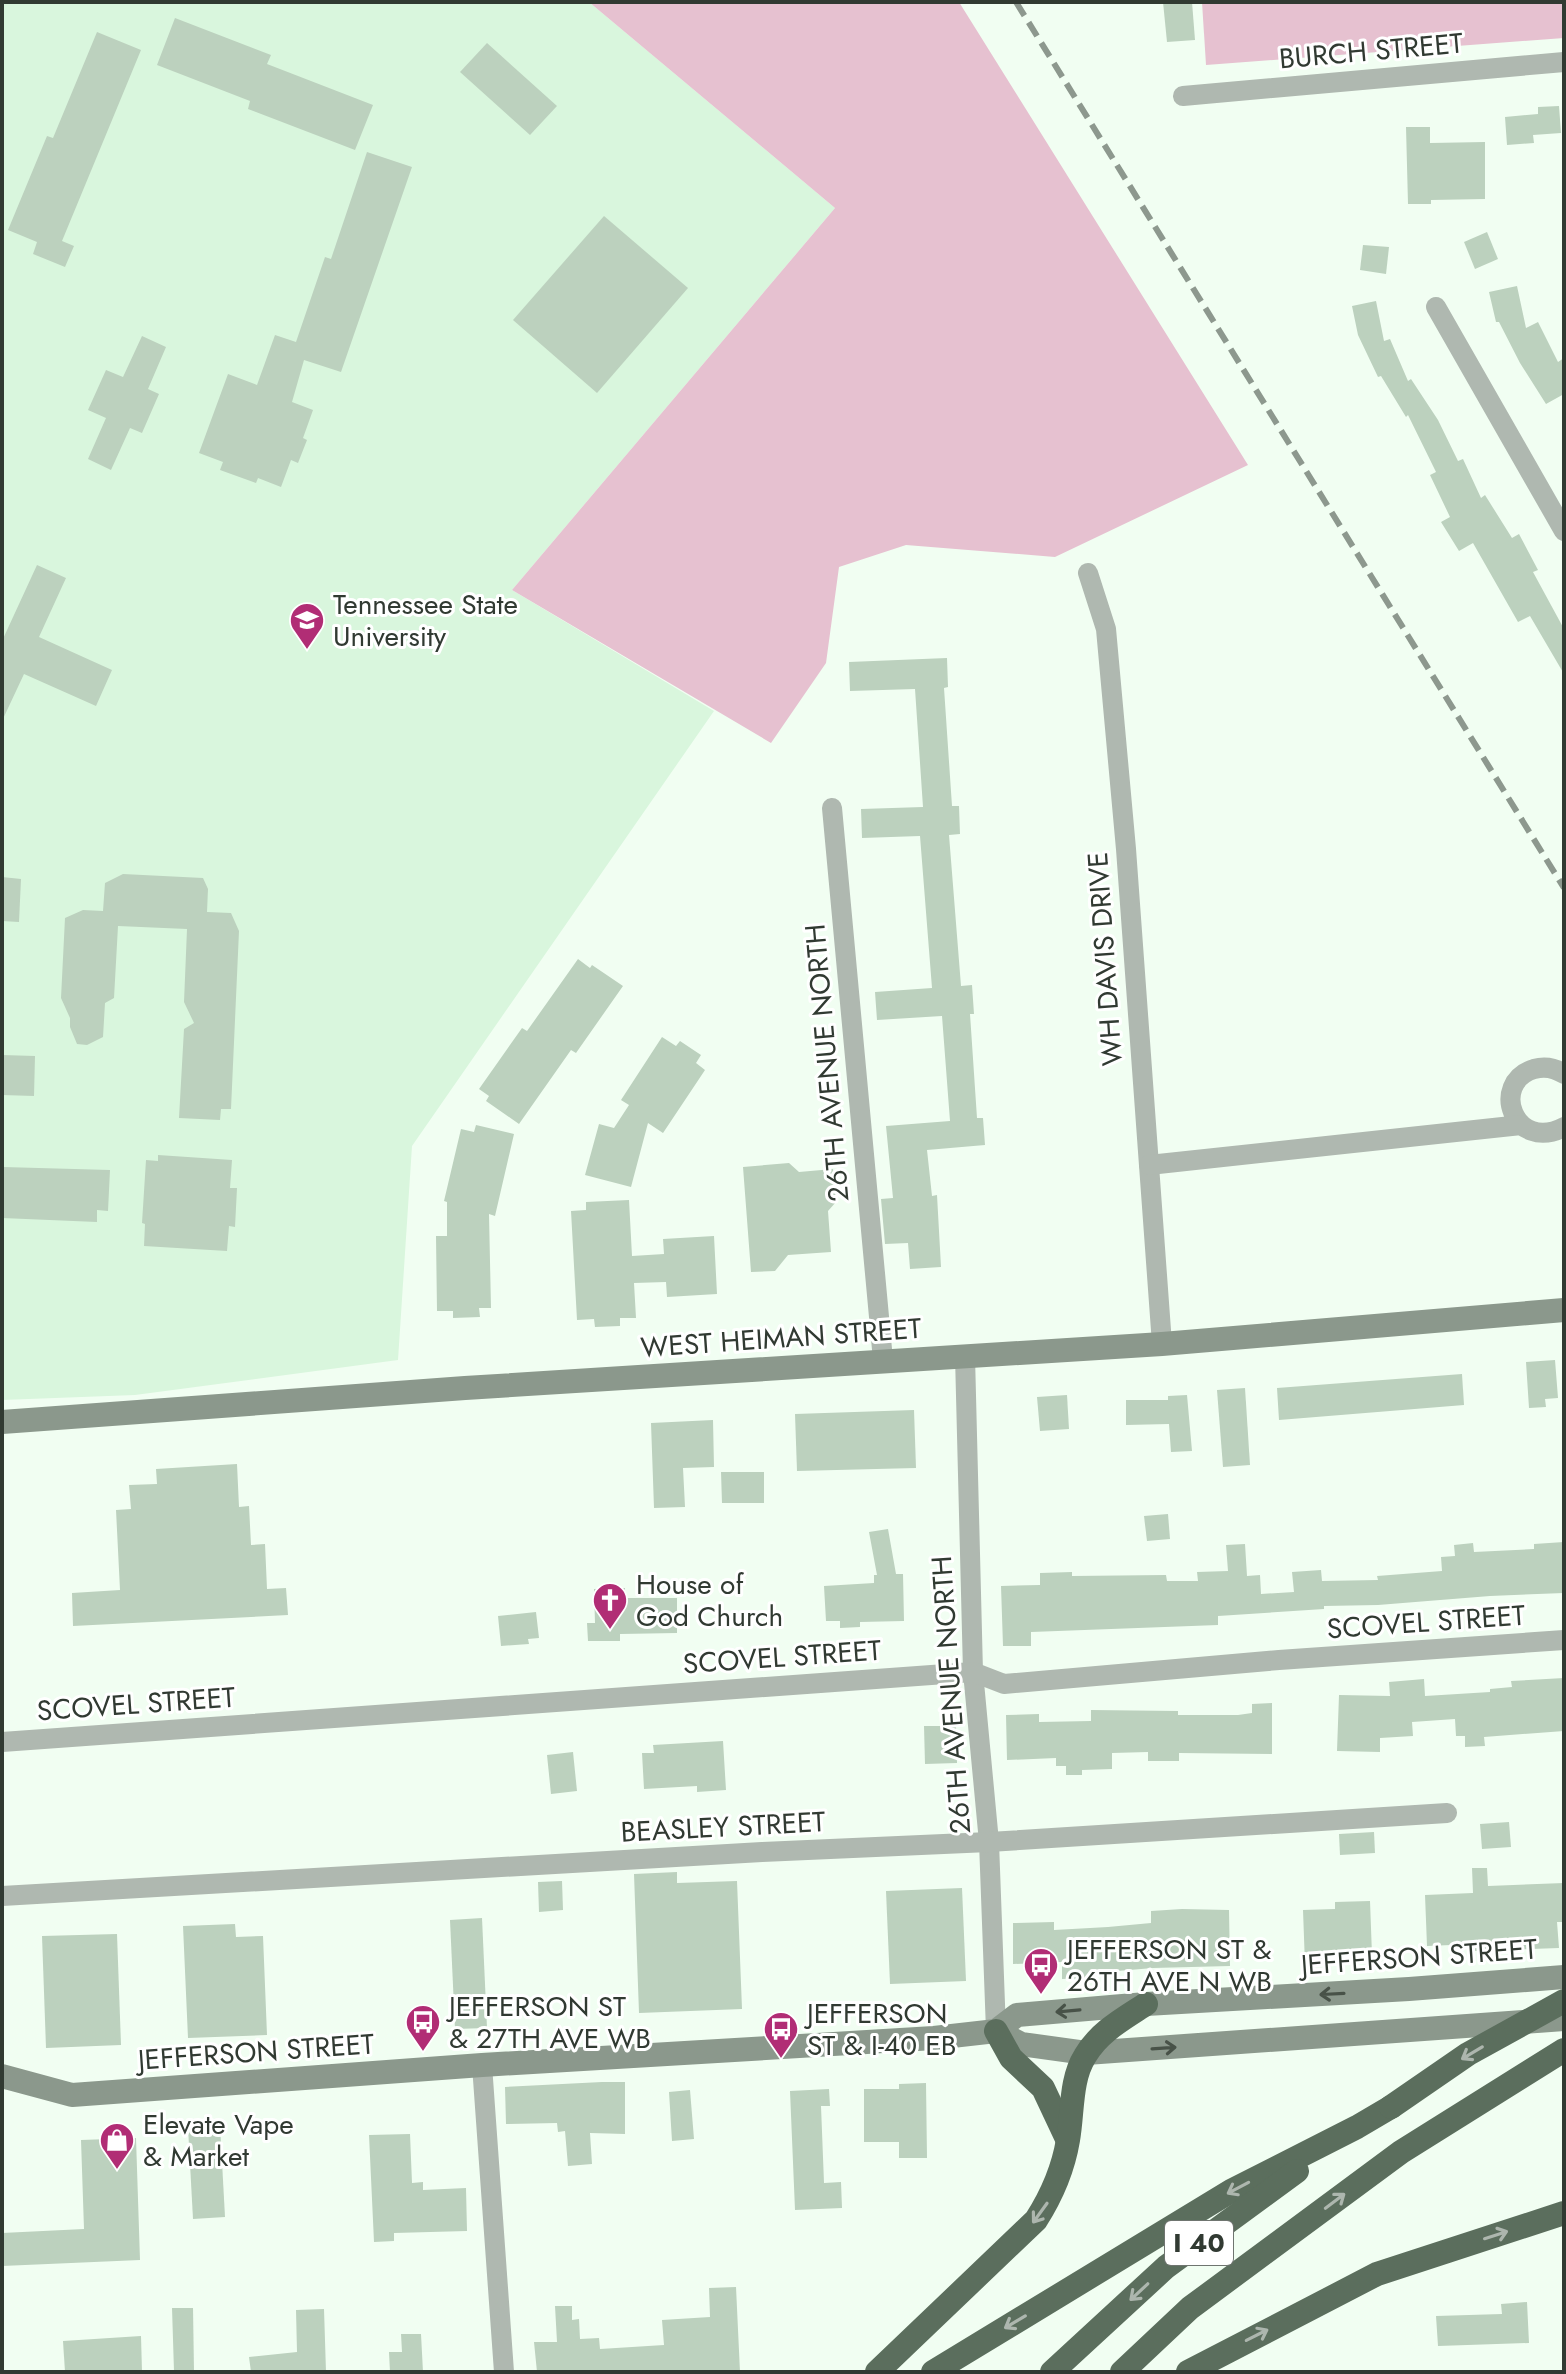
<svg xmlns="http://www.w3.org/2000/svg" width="1566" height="2374" font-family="Jost,sans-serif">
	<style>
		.built { fill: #d9f6dd }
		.green { fill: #e6c1d0 }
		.building { fill: #bcd1be }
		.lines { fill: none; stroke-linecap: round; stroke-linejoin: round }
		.street { stroke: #afb8b0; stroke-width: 20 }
		.secondary { stroke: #8b988c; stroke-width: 24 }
		.highway { stroke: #5b6e5d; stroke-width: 24 }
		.rail { stroke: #8d988e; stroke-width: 6; stroke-dasharray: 16 8; stroke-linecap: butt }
		.highway-bridge { stroke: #5b6e5d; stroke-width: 24 }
		.oneway { stroke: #485248 }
		.oneway2 { stroke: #adb6ae }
		.labels { text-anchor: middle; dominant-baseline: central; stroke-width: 6; stroke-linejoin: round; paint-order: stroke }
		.shield { fill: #fff; stroke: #6f7570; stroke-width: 2 }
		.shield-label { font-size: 26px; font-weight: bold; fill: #313a32 }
		.street-label { font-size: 28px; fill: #313a32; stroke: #fff }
		.poi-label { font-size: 28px; fill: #313a32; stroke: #fff; text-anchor: start }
	</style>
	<rect width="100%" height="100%" fill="#f1fef2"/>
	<polygon class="built" points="2,2 589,2 835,208 512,590 714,711 412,1146 398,1360 135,1395 2,1400"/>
	<g class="green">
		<polygon points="589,2 959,2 1248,465 1055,557 906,545 839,567 826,663 771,743 512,590 835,208"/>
		<polygon points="1202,2 1564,2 1564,38 1206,65"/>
	</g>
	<g class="building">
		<polygon points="1163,2 1192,2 1195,40 1167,42"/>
		<polygon points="175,18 271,55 267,64 373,105 355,150 248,109 250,101 157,65"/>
		<polygon points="97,32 141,50 62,241 74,246 65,267 33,254 37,242 8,230 47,136 53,138"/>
		<polygon points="487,43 557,106 530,135 460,72"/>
		<polygon points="1559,106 1561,133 1533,135 1534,143 1507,145 1505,117 1538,114 1538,107"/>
		<polygon points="1406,127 1430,127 1430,143 1485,142 1485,199 1431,200 1431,204 1408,204"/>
		<polygon points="367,152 412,167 341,372 304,360 292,402 313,410 303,438 307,440 298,463 291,460 281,487 258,478 256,483 220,470 223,462 199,453 228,374 257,385 275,335 296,342 325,257 331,259"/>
		<polygon points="604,216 688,288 597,393 513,320"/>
		<polygon points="1487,232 1498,259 1475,269 1464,242"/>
		<polygon points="1363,245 1389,247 1386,274 1360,270"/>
		<polygon points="1517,286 1526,328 1538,322 1558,362 1564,358 1564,394 1546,404 1520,363 1499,322 1496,322 1489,292"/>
		<polygon points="1376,301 1384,341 1390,339 1408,381 1411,379 1438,420 1458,461 1463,459 1481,498 1485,495 1512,538 1519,534 1538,570 1533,572 1564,629 1564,674 1530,616 1518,622 1473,543 1459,551 1441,522 1450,517 1430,475 1436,472 1408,415 1406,417 1381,376 1378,377 1358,335 1352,306"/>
		<polygon points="142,336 166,347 148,389 159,394 142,433 130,428 111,470 88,459 106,418 88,410 106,370 123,377"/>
		<polygon points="37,565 66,578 39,637 112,670 96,706 24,674 2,721 2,641"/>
		<polygon points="947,658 948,687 944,688 952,806 959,806 960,834 949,835 961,986 972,985 974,1014 970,1014 977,1118 983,1118 985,1145 927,1150 932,1196 937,1195 941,1267 910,1269 908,1243 885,1244 881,1199 893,1198 886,1126 950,1121 942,1016 877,1020 875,992 932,988 920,836 862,838 861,809 923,807 915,689 850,691 849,662"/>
		<polygon points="123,874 203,878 208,889 207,912 231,913 239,931 231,1109 221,1109 220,1120 179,1118 184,1029 194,1023 184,1002 187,929 118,926 114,998 105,1003 103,1037 87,1045 77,1044 70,1027 70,1018 61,998 65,918 83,910 103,911 105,883"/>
		<polygon points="2,877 21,879 19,922 2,921"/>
		<polygon points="578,959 590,968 592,965 623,986 576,1053 571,1050 519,1124 486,1101 489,1096 479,1089 522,1028 527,1031"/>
		<polygon points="662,1037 676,1046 680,1041 701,1055 696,1063 705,1070 663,1133 648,1123 631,1187 585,1175 599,1124 614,1128 629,1105 621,1100"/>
		<polygon points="2,1055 35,1056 34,1096 2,1095"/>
		<polygon points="476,1125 514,1134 495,1216 489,1214 491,1308 479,1308 480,1317 453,1318 453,1311 437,1311 436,1236 447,1236 447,1202 444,1201 461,1129 474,1132"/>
		<polygon points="158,1155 232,1160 230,1188 237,1188 235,1227 229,1226 227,1251 144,1246 145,1224 142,1223 146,1160 158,1161"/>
		<polygon points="789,1163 799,1172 833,1169 836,1202 828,1211 831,1252 788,1255 775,1271 751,1272 743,1167"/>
		<polygon points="3,1167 110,1170 108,1211 97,1210 97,1222 2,1218"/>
		<polygon points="629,1200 632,1256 664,1254 663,1239 714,1236 717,1294 667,1297 666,1282 634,1283 636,1318 620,1318 620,1326 595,1327 594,1319 577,1320 571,1211 586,1210 586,1202"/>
		<polygon points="1555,1360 1558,1398 1545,1399 1546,1407 1529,1408 1526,1362"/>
		<polygon points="1462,1374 1464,1405 1279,1420 1277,1388"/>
		<polygon points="1245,1388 1250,1465 1223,1467 1217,1390"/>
		<polygon points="1067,1395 1069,1429 1040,1431 1037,1397"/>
		<polygon points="1187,1395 1192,1451 1171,1452 1169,1424 1126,1425 1126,1400 1168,1400 1168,1396"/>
		<polygon points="914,1410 916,1468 797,1471 795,1414"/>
		<polygon points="713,1420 714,1467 683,1468 685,1507 654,1508 651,1423"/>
		<polygon points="237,1464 239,1507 249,1506 251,1545 265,1544 267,1589 286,1588 288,1615 73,1626 72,1593 120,1590 116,1510 131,1509 129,1485 157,1484 156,1469"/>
		<polygon points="721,1472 764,1472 764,1503 722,1503"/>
		<polygon points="1168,1514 1170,1539 1147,1541 1144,1516"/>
		<polygon points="888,1529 896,1574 903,1574 904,1621 860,1622 860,1627 840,1628 840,1621 826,1621 824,1586 874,1583 874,1575 877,1575 869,1532"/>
		<polygon points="1564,1542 1564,1593 1490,1596 1378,1605 1324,1606 1324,1609 1218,1616 1218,1625 1031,1632 1031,1646 1003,1646 1001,1586 1040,1585 1040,1573 1072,1572 1072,1576 1166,1575 1167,1581 1198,1581 1197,1572 1228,1571 1226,1545 1245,1544 1247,1576 1260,1575 1261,1594 1294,1592 1292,1572 1321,1570 1322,1581 1378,1580 1377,1576 1442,1571 1441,1557 1455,1556 1454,1545 1473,1543 1474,1552 1534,1549 1534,1544"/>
		<polygon points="625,1588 625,1598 677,1598 677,1633 620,1634 620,1641 588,1641 587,1623 595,1623 594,1589"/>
		<polygon points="536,1612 539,1638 528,1639 529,1644 501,1646 498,1616"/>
		<polygon points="1564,1678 1564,1731 1484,1737 1485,1746 1465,1747 1465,1736 1456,1736 1455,1719 1412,1722 1413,1736 1380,1738 1380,1752 1337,1751 1339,1695 1390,1696 1389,1682 1424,1679 1425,1696 1490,1692 1490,1689 1512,1687 1511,1681"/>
		<polygon points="1272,1703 1272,1754 1179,1753 1179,1761 1148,1761 1148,1752 1112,1753 1112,1769 1082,1770 1082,1775 1066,1775 1066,1766 1056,1766 1056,1758 1007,1760 1006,1715 1039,1714 1039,1722 1091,1721 1091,1710 1178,1711 1178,1715 1238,1715 1252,1713 1252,1704"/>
		<polygon points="924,1726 956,1726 957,1763 925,1764"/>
		<polygon points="723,1741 726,1790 697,1792 697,1786 644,1789 642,1753 654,1753 653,1745"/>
		<polygon points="573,1752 577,1791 551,1794 547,1755"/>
		<polygon points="1509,1822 1511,1847 1482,1849 1480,1824"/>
		<polygon points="1374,1832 1375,1853 1340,1855 1339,1834"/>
		<polygon points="1472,1868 1487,1868 1488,1886 1564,1883 1564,1922 1557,1922 1559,1948 1475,1951 1475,1944 1427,1946 1425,1895 1473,1893"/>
		<polygon points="677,1872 677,1883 737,1881 742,2009 639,2013 634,1874"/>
		<polygon points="562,1881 563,1910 539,1912 538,1882"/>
		<polygon points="962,1888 966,1981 890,1984 886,1891"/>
		<polygon points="1370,1901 1372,1955 1326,1957 1326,1964 1305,1965 1303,1910 1335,1909 1335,1902"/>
		<polygon points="1182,1909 1229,1910 1230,1966 1153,1968 1094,1973 1094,1978 1062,1979 1062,1962 1013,1964 1013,1923 1054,1922 1054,1930 1108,1927 1151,1923 1151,1911"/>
		<polygon points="482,1918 487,2028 455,2029 450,1920"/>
		<polygon points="235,1924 236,1937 263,1936 267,2035 188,2038 183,1926"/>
		<polygon points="117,1934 121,2045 46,2048 42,1936"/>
		<polygon points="602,2082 625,2082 625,2134 590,2133 592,2164 568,2166 565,2131 558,2132 557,2123 506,2124 505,2087"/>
		<polygon points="926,2083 927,2158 899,2158 899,2142 864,2142 864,2089 899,2089 899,2084"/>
		<polygon points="829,2089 830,2106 821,2106 824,2183 841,2182 842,2208 795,2210 790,2091"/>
		<polygon points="690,2090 694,2139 672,2141 669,2092"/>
		<polygon points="220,2125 225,2217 193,2219 188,2127"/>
		<polygon points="410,2134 412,2183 423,2182 423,2190 466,2188 467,2231 394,2233 394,2241 374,2242 369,2135"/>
		<polygon points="136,2138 140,2260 2,2266 2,2233 84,2229 81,2140"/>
		<polygon points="736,2287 740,2372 537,2372 534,2342 557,2342 555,2306 572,2306 572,2320 579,2319 580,2339 599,2338 600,2349 664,2345 662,2320 710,2317 709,2288"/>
		<polygon points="1527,2302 1529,2343 1438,2346 1436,2316 1502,2314 1501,2304"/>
		<polygon points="172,2308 193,2308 194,2372 174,2372"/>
		<polygon points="324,2309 326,2372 251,2372 249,2357 297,2352 296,2310"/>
		<polygon points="401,2334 421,2334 423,2372 390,2372 389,2352 402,2352"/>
		<polygon points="141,2336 142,2372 65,2372 63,2341"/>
	</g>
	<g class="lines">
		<g class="street">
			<polyline points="1183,96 1564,62"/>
			<polyline points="1436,307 1564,531"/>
			<polyline points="1088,573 1106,629 1126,849 1162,1344"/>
			<polyline points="832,808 883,1360"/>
			<path d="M1564,1074C1555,1068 1545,1066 1534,1069C1489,1083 1514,1153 1564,1127"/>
			<polyline points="1149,1165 1521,1125"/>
			<polyline points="965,1356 973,1672 989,1842 996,2031"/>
			<polyline points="2,1742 959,1673 973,1672 1004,1684 1279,1660 1564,1640"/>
			<polyline points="2,1896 762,1852 989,1842 1447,1813"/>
			<polyline points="482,2065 504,2372"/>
		</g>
		<g class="secondary">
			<polyline points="2,1422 465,1388 1162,1344 1564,1310"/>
			<polyline points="996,2031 1021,2044 1086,2053 1564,2019"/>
			<polyline points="2,2076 72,2095 482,2065 934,2038 996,2031 1017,2015 1146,2004 1409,1989 1564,1977"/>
		</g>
		<g class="highway">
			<polyline points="996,2031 1011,2058 1043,2088 1067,2139"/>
			<path d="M877,2372L1036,2220C1052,2195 1063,2170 1068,2140C1073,2112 1070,2080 1085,2056C1099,2032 1123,2019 1146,2004"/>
			<polyline points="933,2372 1231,2191 1357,2127 1391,2107"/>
			<polyline points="1052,2372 1166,2267 1297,2171"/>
			<polyline points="1122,2372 1190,2308 1401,2152 1564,2050"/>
			<polyline points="1188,2372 1377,2274 1564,2213"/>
		</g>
		<polyline class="rail" points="1016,2 1564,888"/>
		<polyline class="highway-bridge" points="1391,2107 1468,2054 1564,2001"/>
	</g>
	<defs><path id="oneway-shaft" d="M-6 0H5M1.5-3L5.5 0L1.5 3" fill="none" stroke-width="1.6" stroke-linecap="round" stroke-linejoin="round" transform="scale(2)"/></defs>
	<g class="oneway">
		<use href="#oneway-shaft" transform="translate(1332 1994) rotate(177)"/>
		<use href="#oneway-shaft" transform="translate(1068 2011) rotate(175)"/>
		<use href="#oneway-shaft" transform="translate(1164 2048) rotate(-4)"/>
	</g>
	<g class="oneway2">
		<use href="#oneway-shaft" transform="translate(1472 2053) rotate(149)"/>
		<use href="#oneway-shaft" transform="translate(1238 2188) rotate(152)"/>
		<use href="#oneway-shaft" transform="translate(1335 2201) rotate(-37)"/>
		<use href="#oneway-shaft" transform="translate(1040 2213) rotate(126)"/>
		<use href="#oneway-shaft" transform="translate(1496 2235) rotate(-18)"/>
		<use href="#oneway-shaft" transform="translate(1139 2292) rotate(137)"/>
		<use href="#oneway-shaft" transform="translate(1015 2322) rotate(149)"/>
		<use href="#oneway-shaft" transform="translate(1257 2335) rotate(-27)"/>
	</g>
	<defs>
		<g id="university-pin" transform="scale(1.8)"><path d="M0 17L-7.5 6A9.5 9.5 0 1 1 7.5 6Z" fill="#b12d75" stroke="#fff"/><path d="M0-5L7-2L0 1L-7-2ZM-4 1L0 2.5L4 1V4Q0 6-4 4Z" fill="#fff"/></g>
		<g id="church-pin" transform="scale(1.8)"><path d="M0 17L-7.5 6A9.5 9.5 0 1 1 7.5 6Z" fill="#b12d75" stroke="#fff"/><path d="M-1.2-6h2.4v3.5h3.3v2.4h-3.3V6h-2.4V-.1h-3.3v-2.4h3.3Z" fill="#fff"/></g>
		<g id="bus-pin" transform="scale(1.8)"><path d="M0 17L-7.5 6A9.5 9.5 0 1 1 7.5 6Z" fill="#b12d75" stroke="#fff"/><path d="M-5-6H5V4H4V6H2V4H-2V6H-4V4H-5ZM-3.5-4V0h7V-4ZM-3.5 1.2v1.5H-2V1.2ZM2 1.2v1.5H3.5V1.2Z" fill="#fff"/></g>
		<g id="shop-pin" transform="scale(1.8)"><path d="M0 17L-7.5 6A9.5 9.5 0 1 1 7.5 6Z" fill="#b12d75" stroke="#fff"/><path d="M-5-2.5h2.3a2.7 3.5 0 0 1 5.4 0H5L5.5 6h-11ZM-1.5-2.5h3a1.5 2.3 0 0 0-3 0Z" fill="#fff"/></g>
	</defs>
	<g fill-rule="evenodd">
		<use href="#university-pin" x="307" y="620"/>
		<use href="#church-pin" x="610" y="1600"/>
		<use href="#bus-pin" x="1041" y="1965"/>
		<use href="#bus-pin" x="423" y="2022"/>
		<use href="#bus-pin" x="781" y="2029"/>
		<use href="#shop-pin" x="117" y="2140"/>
	</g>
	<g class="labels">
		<rect class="shield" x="1165" y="2221" width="68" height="44" rx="6"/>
		<g class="shield-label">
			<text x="1199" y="2243">I 40</text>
		</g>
		<g class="street-label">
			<text transform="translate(1371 51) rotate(-5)">BURCH STREET</text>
			<text transform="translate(1105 959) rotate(-94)">WH DAVIS DRIVE</text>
			<text transform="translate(827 1063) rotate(-95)">26TH AVENUE NORTH</text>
			<text transform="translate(781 1338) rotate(-4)">WEST HEIMAN STREET</text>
			<text transform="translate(1426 1622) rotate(-4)">SCOVEL STREET</text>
			<text transform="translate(782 1657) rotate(-4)">SCOVEL STREET</text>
			<text transform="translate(951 1695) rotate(-94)">26TH AVENUE NORTH</text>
			<text transform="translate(136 1704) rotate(-4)">SCOVEL STREET</text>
			<text transform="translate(723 1827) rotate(-3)">BEASLEY STREET</text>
			<text transform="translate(1419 1957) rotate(-4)">JEFFERSON STREET</text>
			<text transform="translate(256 2052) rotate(-4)">JEFFERSON STREET</text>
		</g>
		<g class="poi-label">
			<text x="333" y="604">Tennessee State<tspan x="333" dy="32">University</tspan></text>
			<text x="636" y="1584">House of<tspan x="636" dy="32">God Church</tspan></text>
			<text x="1067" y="1949">JEFFERSON ST &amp;<tspan x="1067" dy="32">26TH AVE N WB</tspan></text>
			<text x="449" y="2006">JEFFERSON ST<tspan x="449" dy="32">&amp; 27TH AVE WB</tspan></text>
			<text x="807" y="2013">JEFFERSON<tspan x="807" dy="32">ST &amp; I-40 EB</tspan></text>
			<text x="143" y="2124">Elevate Vape<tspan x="143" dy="32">&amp; Market</tspan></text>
		</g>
	</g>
	<rect width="1566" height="2374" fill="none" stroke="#313a32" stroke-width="8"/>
</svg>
